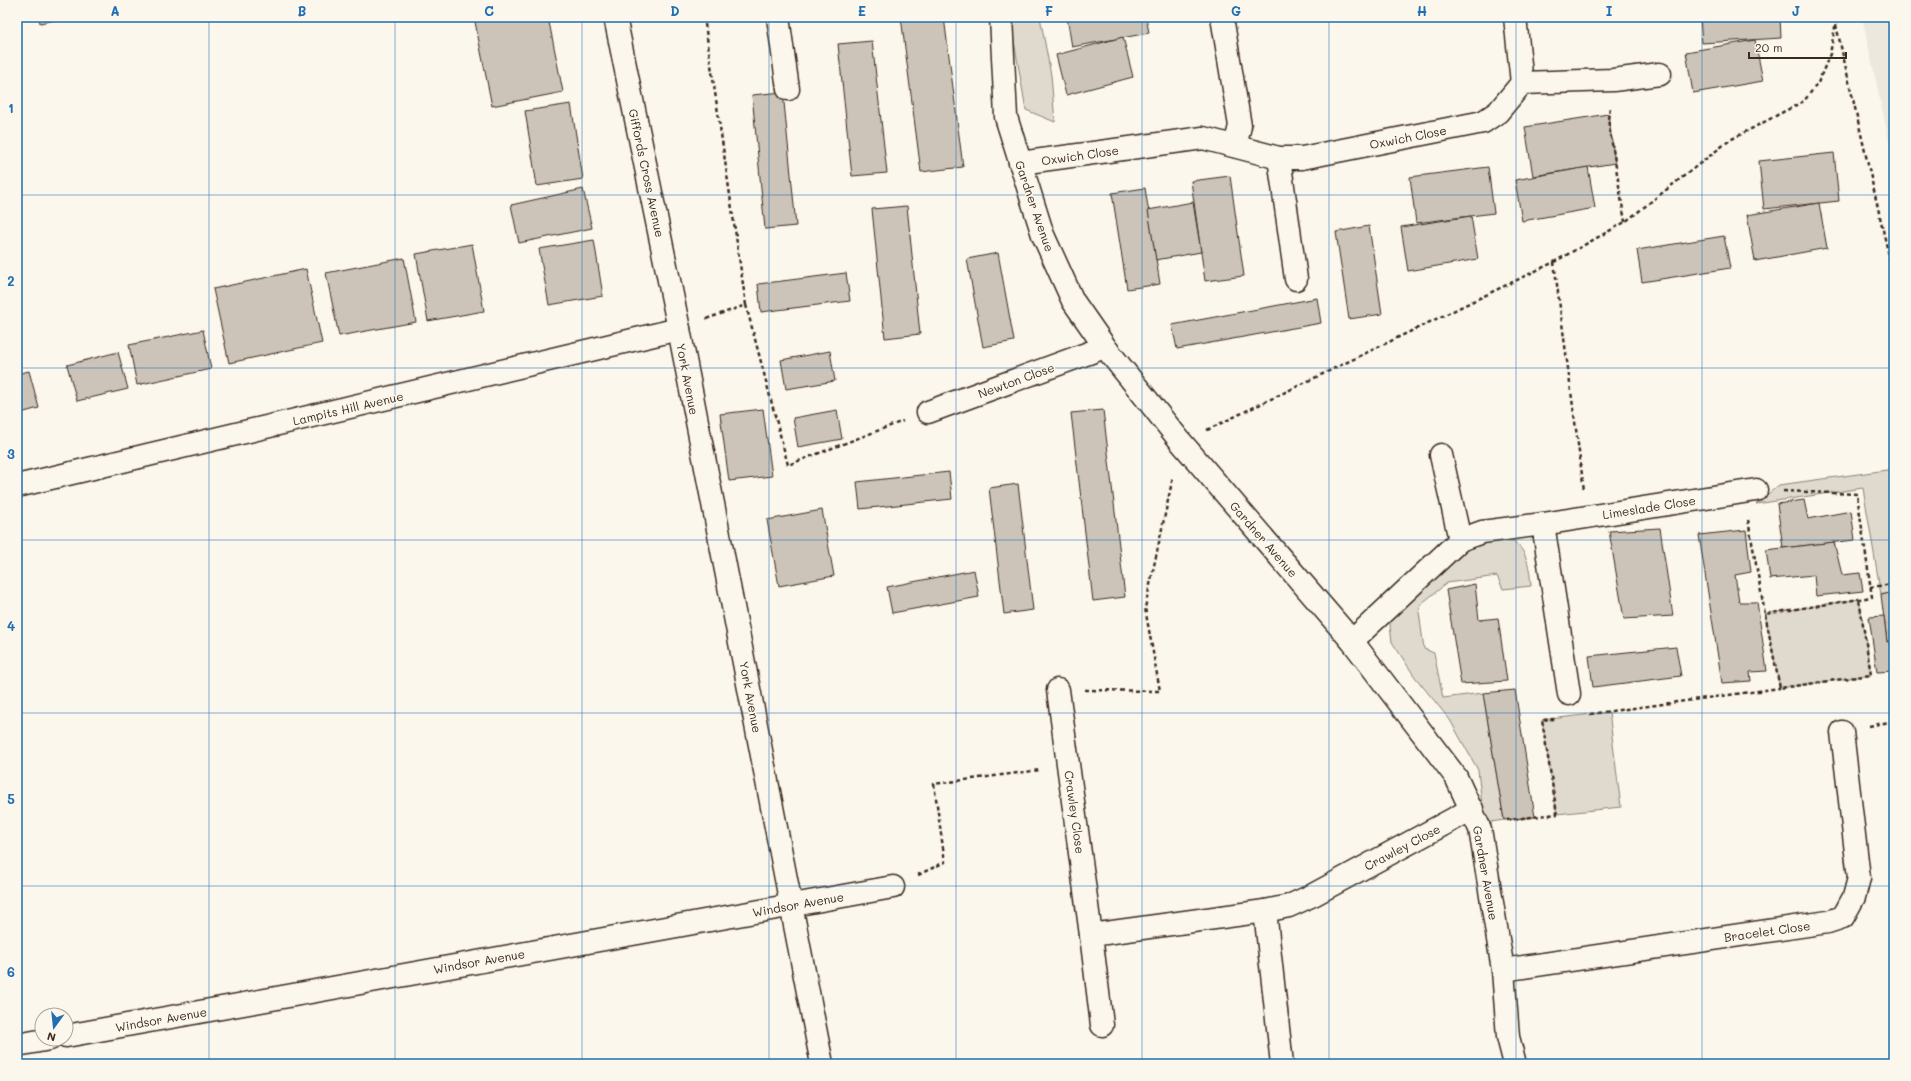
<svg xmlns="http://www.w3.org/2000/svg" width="1911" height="1081" font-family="Mali,sans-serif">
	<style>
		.built { fill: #ede8dd }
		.green { fill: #dfd9ce; stroke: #8d8276 }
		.building { fill: #ccc4b9; stroke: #3b2a1e }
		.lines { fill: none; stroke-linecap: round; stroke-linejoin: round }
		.minor-casing { stroke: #3b2a1e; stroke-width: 25 }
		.path { stroke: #3b2a1e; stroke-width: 2.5; stroke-dasharray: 4 3; stroke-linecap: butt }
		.minor { stroke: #fbf7ec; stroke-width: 22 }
		.grid { fill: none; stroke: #1f6fb2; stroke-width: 1; stroke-opacity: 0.55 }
		.labels { text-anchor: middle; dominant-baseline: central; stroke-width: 3; stroke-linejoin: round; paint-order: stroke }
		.street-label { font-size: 12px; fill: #3b2a1e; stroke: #fbf7ec }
		.neatline { fill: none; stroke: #1f6fb2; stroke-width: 1.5 }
		.grid-label { font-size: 13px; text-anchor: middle; font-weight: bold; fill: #1f6fb2 }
	</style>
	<rect width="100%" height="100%" fill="#fbf7ec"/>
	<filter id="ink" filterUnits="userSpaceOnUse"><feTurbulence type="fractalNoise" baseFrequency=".025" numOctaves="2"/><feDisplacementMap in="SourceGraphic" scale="8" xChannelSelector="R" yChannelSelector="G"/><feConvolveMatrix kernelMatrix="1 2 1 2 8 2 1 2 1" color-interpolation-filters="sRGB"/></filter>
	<g filter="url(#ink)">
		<polygon class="built" points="1862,17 1894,17 1894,164"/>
		<g class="green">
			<polygon points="1015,17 1040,17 1051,75 1055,122 1026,110 1013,35"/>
			<polygon points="1894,469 1894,592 1881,595 1863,488 1756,504 1779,485"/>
			<path d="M1503,535C1527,546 1529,563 1531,586L1503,589L1497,576L1447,583L1421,604L1419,612L1424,649L1434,653L1443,698L1483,693L1504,820L1484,823L1478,770L1450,720L1415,677L1392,642L1390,626L1391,612L1460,540Z"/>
			<polygon points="1859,599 1871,675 1780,688 1765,614"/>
			<polygon points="1609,712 1621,807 1557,814 1542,720"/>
		</g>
		<g class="building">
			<polygon points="39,17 70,17 40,23"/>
			<polygon points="474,17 548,17 563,92 492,106"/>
			<polygon points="901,17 944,17 963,167 921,172"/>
			<polygon points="1067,17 1146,17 1149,33 1072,47"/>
			<polygon points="1700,17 1780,17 1781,38 1702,43"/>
			<polygon points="1123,37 1133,77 1066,95 1056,55"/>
			<polygon points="1755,40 1763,81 1693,93 1686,52"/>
			<polygon points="872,41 887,173 852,176 838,44"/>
			<polygon points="783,92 796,226 765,229 752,95"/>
			<polygon points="571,104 583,179 537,186 525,111"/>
			<polygon points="1608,114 1615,163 1533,176 1525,127"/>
			<polygon points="1834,153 1839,201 1764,209 1759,161"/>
			<polygon points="1488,167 1494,213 1416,223 1410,177"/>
			<polygon points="1588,167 1595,208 1522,221 1515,180"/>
			<polygon points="1230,176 1244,276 1205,281 1191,181"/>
			<polygon points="1145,188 1160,284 1127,289 1112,193"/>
			<polygon points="583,189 592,228 519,243 511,205"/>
			<polygon points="1193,202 1201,252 1156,260 1148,210"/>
			<polygon points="1819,203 1827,248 1755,261 1747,215"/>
			<polygon points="907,206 920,334 885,338 872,209"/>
			<polygon points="1471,216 1478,259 1408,271 1401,227"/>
			<polygon points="1369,226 1382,314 1349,319 1336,232"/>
			<polygon points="1724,236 1730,268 1642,282 1637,250"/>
			<polygon points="594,240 603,296 549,305 539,249"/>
			<polygon points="472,244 484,311 428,321 416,254"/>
			<polygon points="998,253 1014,341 983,347 967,259"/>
			<polygon points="404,258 416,322 339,336 326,273"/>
			<polygon points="306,269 322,343 229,363 213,289"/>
			<polygon points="846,273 850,301 761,312 758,284"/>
			<polygon points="1317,298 1321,323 1177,349 1172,325"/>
			<polygon points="203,330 211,369 137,385 129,345"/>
			<polygon points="830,351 835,381 786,389 781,360"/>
			<polygon points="118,352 128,389 77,401 67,365"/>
			<polygon points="29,371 39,408 17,414 17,374"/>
			<polygon points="763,409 772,476 729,481 720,414"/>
			<polygon points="837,410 842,439 798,447 793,418"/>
			<polygon points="1103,410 1125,597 1093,601 1071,413"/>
			<polygon points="949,472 952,499 860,509 857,482"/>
			<polygon points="1018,484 1033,610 1004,614 989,488"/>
			<polygon points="1804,500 1808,519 1851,511 1855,540 1783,548 1777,504"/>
			<polygon points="822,510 834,576 779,586 767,520"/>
			<polygon points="1660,528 1673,616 1624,619 1609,531"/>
			<polygon points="1746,530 1751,572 1735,575 1739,602 1757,602 1767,671 1750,672 1751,681 1722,683 1699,535"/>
			<polygon points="1834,542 1842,575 1860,573 1863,591 1816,596 1814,575 1770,579 1766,550"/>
			<polygon points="974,570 979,597 892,613 887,587"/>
			<polygon points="1475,584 1479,620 1498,618 1507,681 1461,684 1446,590"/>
			<polygon points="1894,592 1894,641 1887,642 1881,595"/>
			<polygon points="1884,616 1887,642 1894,641 1894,671 1877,672 1869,617"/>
			<polygon points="1676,647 1681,676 1593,687 1589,656"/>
			<polygon points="1515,690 1535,817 1504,820 1483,693"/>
		</g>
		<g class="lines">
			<g class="minor-casing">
				<g id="minor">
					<polyline points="615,17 679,329 822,1064"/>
					<polyline points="778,17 788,89"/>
					<polyline points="1001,17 1006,117 1043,235 1073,301 1105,347 1181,442 1352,641 1456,777 1480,829 1503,970 1508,1037 1515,1064"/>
					<polyline points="1222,17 1240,126 1235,146"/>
					<polyline points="1515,17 1522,83"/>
					<polyline points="1279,158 1296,279"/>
					<polyline points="1020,163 1203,138 1279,158 1302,158 1483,122 1498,112 1522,83 1613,80 1660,74"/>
					<polyline points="928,412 1105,347"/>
					<polyline points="1441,455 1460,540"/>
					<polyline points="17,486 679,329"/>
					<polyline points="1543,524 1569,694"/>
					<polyline points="1352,641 1460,540 1482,532 1543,524 1756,490"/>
					<polyline points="1058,690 1091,935"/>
					<polyline points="1265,911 1282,1064"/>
					<polyline points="1503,970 1828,922 1843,917 1854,897 1859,878 1842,732"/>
					<polyline points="1102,1025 1091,935 1265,911 1289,906 1313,895 1472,809"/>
					<polyline points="66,1036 893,887"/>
					<polyline points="17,1045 50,1039"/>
				</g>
			</g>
			<g class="path">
				<polyline points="704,17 746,305 706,319"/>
				<polyline points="1836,25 1894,278"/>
				<polyline points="1610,108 1608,119 1625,222"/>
				<polyline points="1554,262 1584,490"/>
				<polyline points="746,305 788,465 903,421"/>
				<polyline points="1207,430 1554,262 1625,222 1730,140 1804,101 1818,83 1830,54 1836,22 1835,17"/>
				<polyline points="1783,491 1857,494 1872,597 1765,614 1780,688 1871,675 1859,599"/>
				<polyline points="1748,520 1765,614"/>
				<polyline points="1870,587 1894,584"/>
				<polyline points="1085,690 1160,691 1145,608 1173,477"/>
				<polyline points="1590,714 1780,688"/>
				<polyline points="1869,726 1894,721"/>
				<polyline points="1507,820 1557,814 1542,720 1555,719"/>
				<polyline points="918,875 945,862 934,784 1040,770"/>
			</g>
			<use href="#minor" class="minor"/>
		</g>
	</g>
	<path class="grid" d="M209,17V1064M395,17V1064M582,17V1064M769,17V1064M956,17V1064M1142,17V1064M1329,17V1064M1516,17V1064M1702,17V1064M17,195H1894M17,368H1894M17,540H1894M17,713H1894M17,886H1894"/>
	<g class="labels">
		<g class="street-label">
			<text transform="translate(1408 137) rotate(-11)">Oxwich Close</text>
			<text transform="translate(1080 155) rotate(-8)">Oxwich Close</text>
			<text transform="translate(647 173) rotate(78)">Giffords Cross Avenue</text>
			<text transform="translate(1035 206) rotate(71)">Gardner Avenue</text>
			<text transform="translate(688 379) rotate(79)">York Avenue</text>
			<text transform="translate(1016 380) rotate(-20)">Newton Close</text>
			<text transform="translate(348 408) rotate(-13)">Lampits Hill Avenue</text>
			<text transform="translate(1649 507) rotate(-9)">Limeslade Close</text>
			<text transform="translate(1264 539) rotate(49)">Gardner Avenue</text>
			<text transform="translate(751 697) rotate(79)">York Avenue</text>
			<text transform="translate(1075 812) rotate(82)">Crawley Close</text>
			<text transform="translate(1402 847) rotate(-28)">Crawley Close</text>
			<text transform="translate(1486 873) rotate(80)">Gardner Avenue</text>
			<text transform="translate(798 904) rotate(-10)">Windsor Avenue</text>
			<text transform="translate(1767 931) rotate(-8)">Bracelet Close</text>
			<text transform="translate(479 961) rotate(-10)">Windsor Avenue</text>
			<text transform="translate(161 1019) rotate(-10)">Windsor Avenue</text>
		</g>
	</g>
	<rect width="1911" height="1081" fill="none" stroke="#fbf7ec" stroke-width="44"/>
	<g transform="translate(54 1027) rotate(195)"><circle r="19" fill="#fbf7ec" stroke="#aea59a"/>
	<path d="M0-3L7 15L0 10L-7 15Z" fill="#1f6fb2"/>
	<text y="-6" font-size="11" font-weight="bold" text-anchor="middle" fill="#3b2a1e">N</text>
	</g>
	<path d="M1749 52v6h97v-6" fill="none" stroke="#3b2a1e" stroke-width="2"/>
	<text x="1755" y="52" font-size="12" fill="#3b2a1e" stroke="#fbf7ec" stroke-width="3" paint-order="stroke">20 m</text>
	<rect x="22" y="22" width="1867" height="1037" class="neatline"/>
	<g class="grid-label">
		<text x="115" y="16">A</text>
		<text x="302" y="16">B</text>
		<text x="489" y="16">C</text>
		<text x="675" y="16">D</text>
		<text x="862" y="16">E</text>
		<text x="1049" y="16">F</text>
		<text x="1236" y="16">G</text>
		<text x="1422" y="16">H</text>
		<text x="1609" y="16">I</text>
		<text x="1796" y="16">J</text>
		<text x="11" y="113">1</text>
		<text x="11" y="286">2</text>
		<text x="11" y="459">3</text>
		<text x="11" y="631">4</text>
		<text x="11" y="804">5</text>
		<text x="11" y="977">6</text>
	</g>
</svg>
